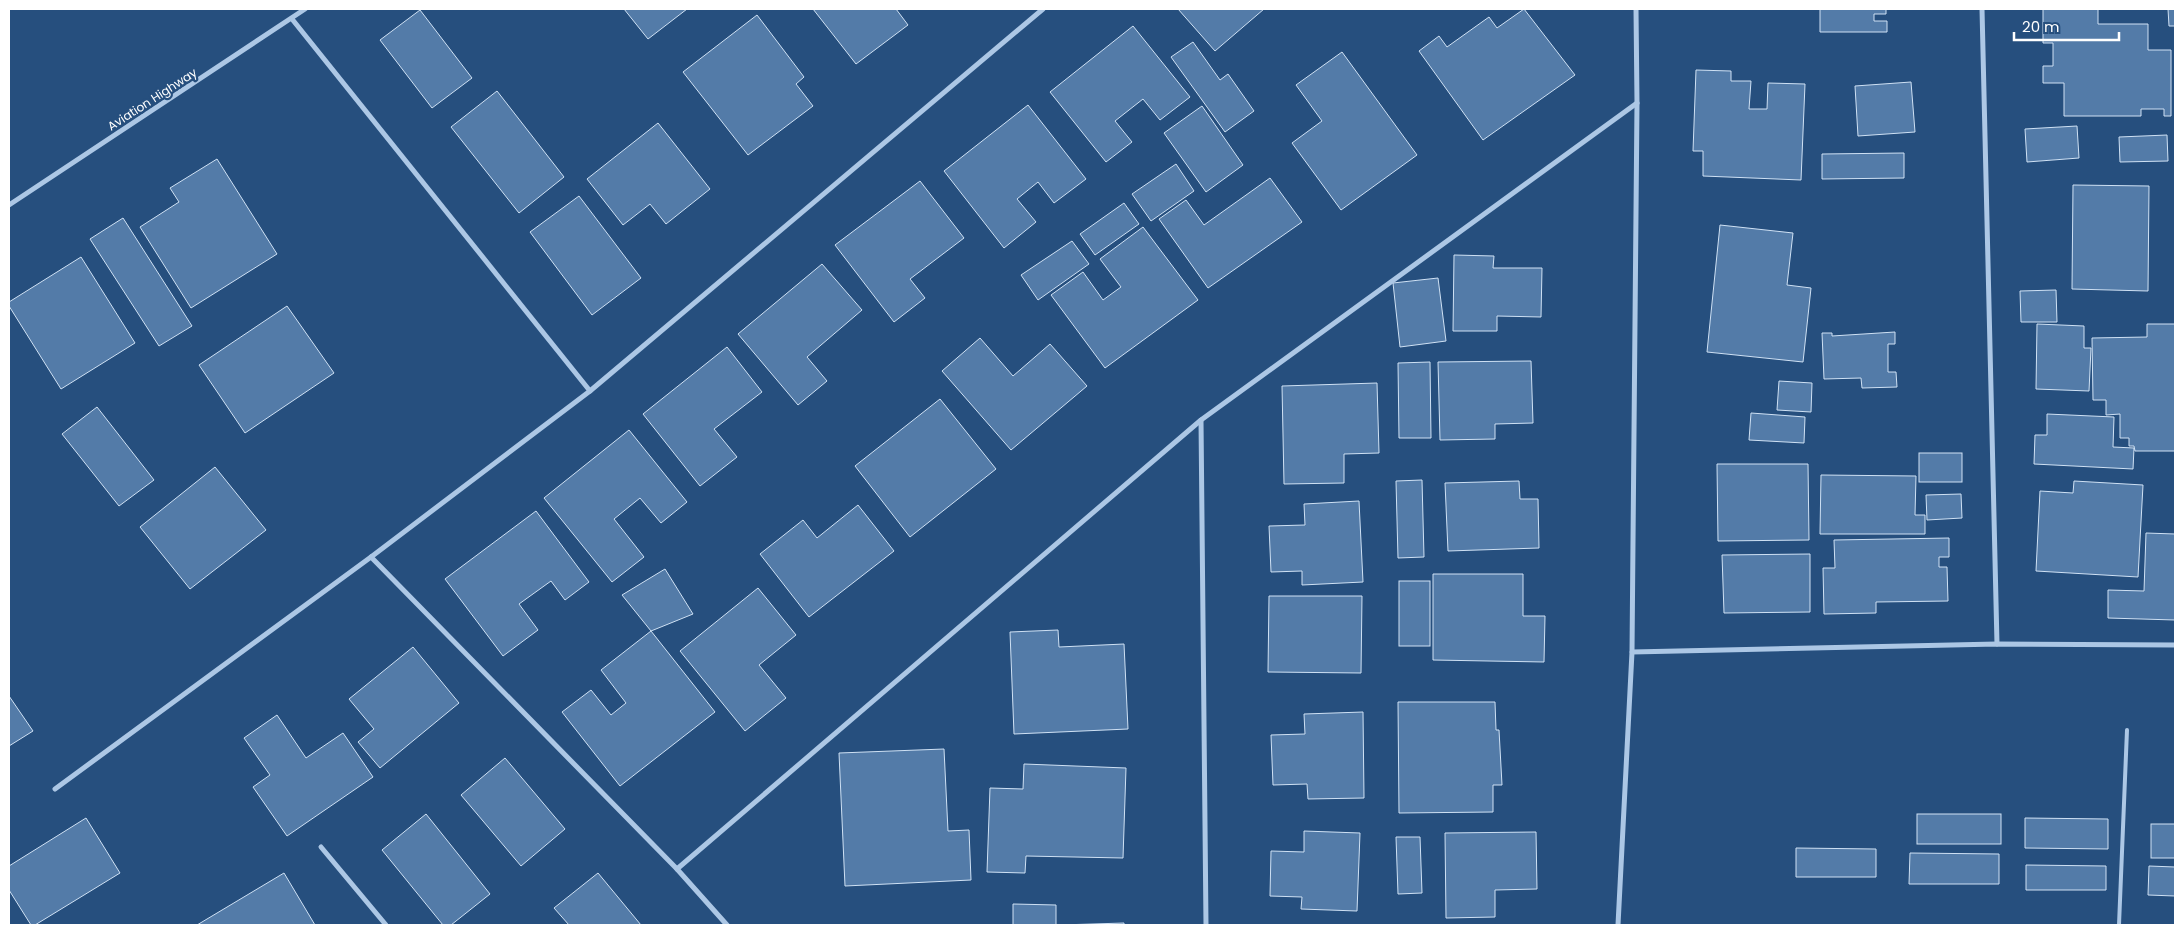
<svg xmlns="http://www.w3.org/2000/svg" width="2184" height="934" font-family="Poppins,sans-serif">
	<style>
		.building { fill: #537ba8; stroke: #cfe1f4 }
		.lines { fill: none; stroke-linecap: round; stroke-linejoin: round }
		.lane { stroke: #acc7e5; stroke-width: 4 }
		.street { stroke: #acc7e5; stroke-width: 5 }
		.labels { text-anchor: middle; dominant-baseline: central; stroke-width: 4.5; stroke-linejoin: round; paint-order: stroke }
		.street-label { font-size: 12px; fill: #fff; stroke: #264f7e }
	</style>
	<rect width="100%" height="100%" fill="#264f7e"/>
	<g class="building">
		<polygon points="624,9 687,9 648,39"/>
		<polygon points="813,9 896,9 908,25 856,64"/>
		<polygon points="1178,9 1264,9 1215,51"/>
		<polygon points="1524,9 1575,75 1483,140 1419,51 1439,36 1447,47 1489,17 1497,28"/>
		<polygon points="1820,9 1886,9 1886,14 1874,14 1874,21 1887,21 1887,32 1820,32"/>
		<polygon points="2043,9 2098,9 2098,24 2148,24 2148,50 2171,50 2171,116 2164,116 2164,109 2141,109 2141,116 2064,116 2064,83 2043,83 2043,66 2053,66 2053,43 2043,43"/>
		<polygon points="2168,9 2175,9 2175,26 2169,26"/>
		<polygon points="420,10 472,78 432,108 380,40"/>
		<polygon points="757,15 804,77 796,84 813,106 748,155 683,72"/>
		<polygon points="1133,26 1190,97 1160,120 1143,99 1115,121 1132,142 1106,162 1050,92"/>
		<polygon points="1193,42 1220,80 1228,74 1254,111 1225,132 1171,57"/>
		<polygon points="1342,52 1417,155 1341,210 1292,143 1322,121 1296,85"/>
		<polygon points="1696,70 1731,71 1731,81 1751,81 1749,109 1767,109 1768,83 1805,84 1801,180 1703,176 1703,151 1693,151"/>
		<polygon points="1911,82 1915,132 1858,136 1855,86"/>
		<polygon points="497,91 564,177 519,213 451,127"/>
		<polygon points="1028,105 1086,179 1054,203 1038,182 1017,199 1036,222 1004,248 944,171"/>
		<polygon points="1202,106 1243,165 1206,192 1164,133"/>
		<polygon points="658,123 710,189 666,224 650,204 623,225 587,179"/>
		<polygon points="2077,126 2079,158 2027,162 2025,129"/>
		<polygon points="2167,135 2168,161 2120,162 2119,137"/>
		<polygon points="1904,153 1904,178 1822,179 1822,154"/>
		<polygon points="217,159 277,254 191,308 140,227 179,202 170,188"/>
		<polygon points="1176,164 1194,191 1151,221 1132,194"/>
		<polygon points="1270,178 1302,222 1208,288 1159,219 1186,200 1204,225"/>
		<polygon points="920,181 964,238 910,279 925,298 894,322 835,245"/>
		<polygon points="2073,185 2149,186 2148,291 2072,289"/>
		<polygon points="579,196 641,278 592,315 530,232"/>
		<polygon points="1124,203 1139,224 1095,255 1080,234"/>
		<polygon points="123,218 192,326 159,346 90,239"/>
		<polygon points="1720,225 1793,233 1787,285 1811,288 1803,362 1707,352"/>
		<polygon points="1143,227 1198,300 1105,368 1051,295 1083,272 1103,300 1121,287 1100,259"/>
		<polygon points="1072,241 1089,264 1038,300 1021,275"/>
		<polygon points="1454,255 1494,256 1493,268 1542,268 1541,317 1497,316 1497,331 1453,331"/>
		<polygon points="81,257 135,343 61,389 9,306 9,302"/>
		<polygon points="822,264 862,310 807,357 827,381 798,405 738,334"/>
		<polygon points="1438,278 1446,341 1400,347 1393,283"/>
		<polygon points="2056,290 2057,322 2021,322 2020,291"/>
		<polygon points="287,306 334,373 245,433 199,365"/>
		<polygon points="2037,324 2084,326 2084,348 2091,348 2089,391 2036,389"/>
		<polygon points="2147,324 2175,324 2175,451 2135,451 2134,446 2129,446 2129,438 2120,438 2120,414 2106,415 2106,400 2093,400 2092,338 2147,337"/>
		<polygon points="1895,332 1895,344 1888,344 1888,372 1896,372 1897,387 1862,388 1861,378 1824,379 1822,333 1832,333 1832,336"/>
		<polygon points="980,338 1013,376 1050,344 1087,386 1011,450 942,371"/>
		<polygon points="727,347 762,392 714,429 737,457 700,486 643,414"/>
		<polygon points="1531,361 1533,423 1495,424 1495,439 1440,440 1438,362"/>
		<polygon points="1430,362 1431,438 1399,438 1398,363"/>
		<polygon points="1779,381 1812,383 1811,412 1777,410"/>
		<polygon points="1377,383 1379,453 1344,454 1344,483 1284,484 1282,386"/>
		<polygon points="940,399 996,469 910,537 855,466"/>
		<polygon points="97,407 154,480 119,506 62,434"/>
		<polygon points="1751,413 1805,417 1804,443 1749,440"/>
		<polygon points="2047,414 2114,417 2113,447 2134,448 2133,469 2034,464 2035,435 2047,435"/>
		<polygon points="629,430 687,502 661,523 640,498 614,519 644,557 612,582 544,498"/>
		<rect x="1919" y="453" width="43" height="29"/>
		<polygon points="1717,464 1808,464 1809,540 1718,541"/>
		<polygon points="215,467 266,530 190,589 140,527"/>
		<polygon points="1821,475 1916,476 1915,515 1925,515 1925,534 1820,534"/>
		<polygon points="1422,480 1424,557 1398,558 1396,481"/>
		<polygon points="1519,481 1520,499 1538,499 1539,548 1448,551 1445,483"/>
		<polygon points="2074,481 2143,485 2138,577 2036,571 2040,491 2073,493"/>
		<polygon points="1961,494 1962,518 1927,520 1926,495"/>
		<polygon points="1359,501 1363,582 1302,585 1302,571 1271,572 1269,526 1305,525 1304,504"/>
		<polygon points="858,505 894,551 809,617 760,554 803,520 817,538"/>
		<polygon points="536,511 589,582 565,600 551,581 519,604 538,630 503,656 445,579"/>
		<polygon points="2146,533 2175,534 2175,620 2108,618 2108,590 2144,591"/>
		<polygon points="1949,538 1949,557 1939,557 1939,567 1947,567 1948,601 1876,602 1876,613 1824,614 1823,568 1835,568 1834,540"/>
		<polygon points="1810,554 1810,612 1724,613 1722,555"/>
		<polygon points="665,569 693,614 651,631 622,595"/>
		<polygon points="1433,574 1523,574 1523,616 1545,616 1544,662 1433,660"/>
		<rect x="1399" y="581" width="31" height="65"/>
		<polygon points="758,588 796,635 759,665 786,698 745,731 680,651"/>
		<polygon points="1269,596 1362,596 1361,673 1268,672"/>
		<polygon points="1058,630 1059,647 1124,644 1128,729 1014,734 1010,632"/>
		<polygon points="651,631 715,712 620,786 562,712 591,690 611,715 626,703 601,670"/>
		<polygon points="413,647 459,703 380,768 358,742 374,729 349,699"/>
		<polygon points="9,696 33,731 9,746"/>
		<polygon points="1398,702 1495,702 1496,730 1499,730 1502,785 1493,785 1493,812 1399,813"/>
		<polygon points="1363,712 1364,798 1308,799 1307,784 1273,785 1271,735 1305,734 1304,714"/>
		<polygon points="277,715 306,758 343,733 373,777 287,836 253,787 270,775 244,738"/>
		<polygon points="944,749 948,831 969,830 971,880 845,886 839,753"/>
		<polygon points="505,758 565,829 521,866 461,795"/>
		<polygon points="1024,764 1126,768 1123,858 1026,856 1025,873 987,872 990,788 1023,789"/>
		<polygon points="426,814 490,894 451,925 443,925 382,850"/>
		<rect x="1917" y="814" width="84" height="30"/>
		<polygon points="86,818 120,873 35,925 31,925 9,890 9,866"/>
		<polygon points="2025,818 2108,819 2108,849 2025,848"/>
		<rect x="2151" y="824" width="24" height="34"/>
		<polygon points="1304,831 1360,833 1357,911 1301,909 1302,897 1270,896 1271,851 1304,852"/>
		<polygon points="1536,832 1537,889 1495,890 1495,917 1446,918 1445,833"/>
		<polygon points="1396,837 1420,837 1422,893 1398,894"/>
		<polygon points="1796,848 1876,849 1876,877 1796,877"/>
		<polygon points="1910,853 1999,854 1999,884 1909,884"/>
		<polygon points="2026,865 2106,866 2106,890 2026,890"/>
		<polygon points="2149,866 2175,867 2175,896 2148,895"/>
		<polygon points="284,873 315,925 197,925"/>
		<polygon points="598,873 641,925 569,925 554,908"/>
		<polygon points="1013,904 1056,905 1056,925 1013,925"/>
		<polygon points="1124,923 1124,925 1060,925"/>
	</g>
	<g class="lines">
		<polyline class="lane" points="2119,925 2127,730"/>
		<g class="street">
			<polyline points="1982,9 1997,644"/>
			<polyline points="292,19 590,391"/>
			<polyline points="9,205 305,9"/>
			<polyline points="1201,420 1206,925"/>
			<polyline points="371,557 677,869 727,925"/>
			<polyline points="1632,652 1997,644 2175,645"/>
			<polyline points="55,789 371,557 590,391 1043,9"/>
			<polyline points="321,847 386,925"/>
			<polyline points="677,869 1201,420 1637,103"/>
			<polyline points="1618,925 1632,652 1637,103 1636,9"/>
		</g>
	</g>
	<g class="labels">
		<g class="street-label">
			<text transform="translate(152 99) rotate(-33)">Aviation Highway</text>
		</g>
	</g>
	<rect width="2184" height="934" fill="none" stroke="#ffffff" stroke-width="20"/>
	<path d="M2014 32v8h105v-8" fill="none" stroke="#ffffff" stroke-width="2.5"/>
	<text x="2022" y="32" font-size="15" fill="#ffffff" stroke="#264f7e" stroke-width="4" paint-order="stroke">20 m</text>
</svg>
